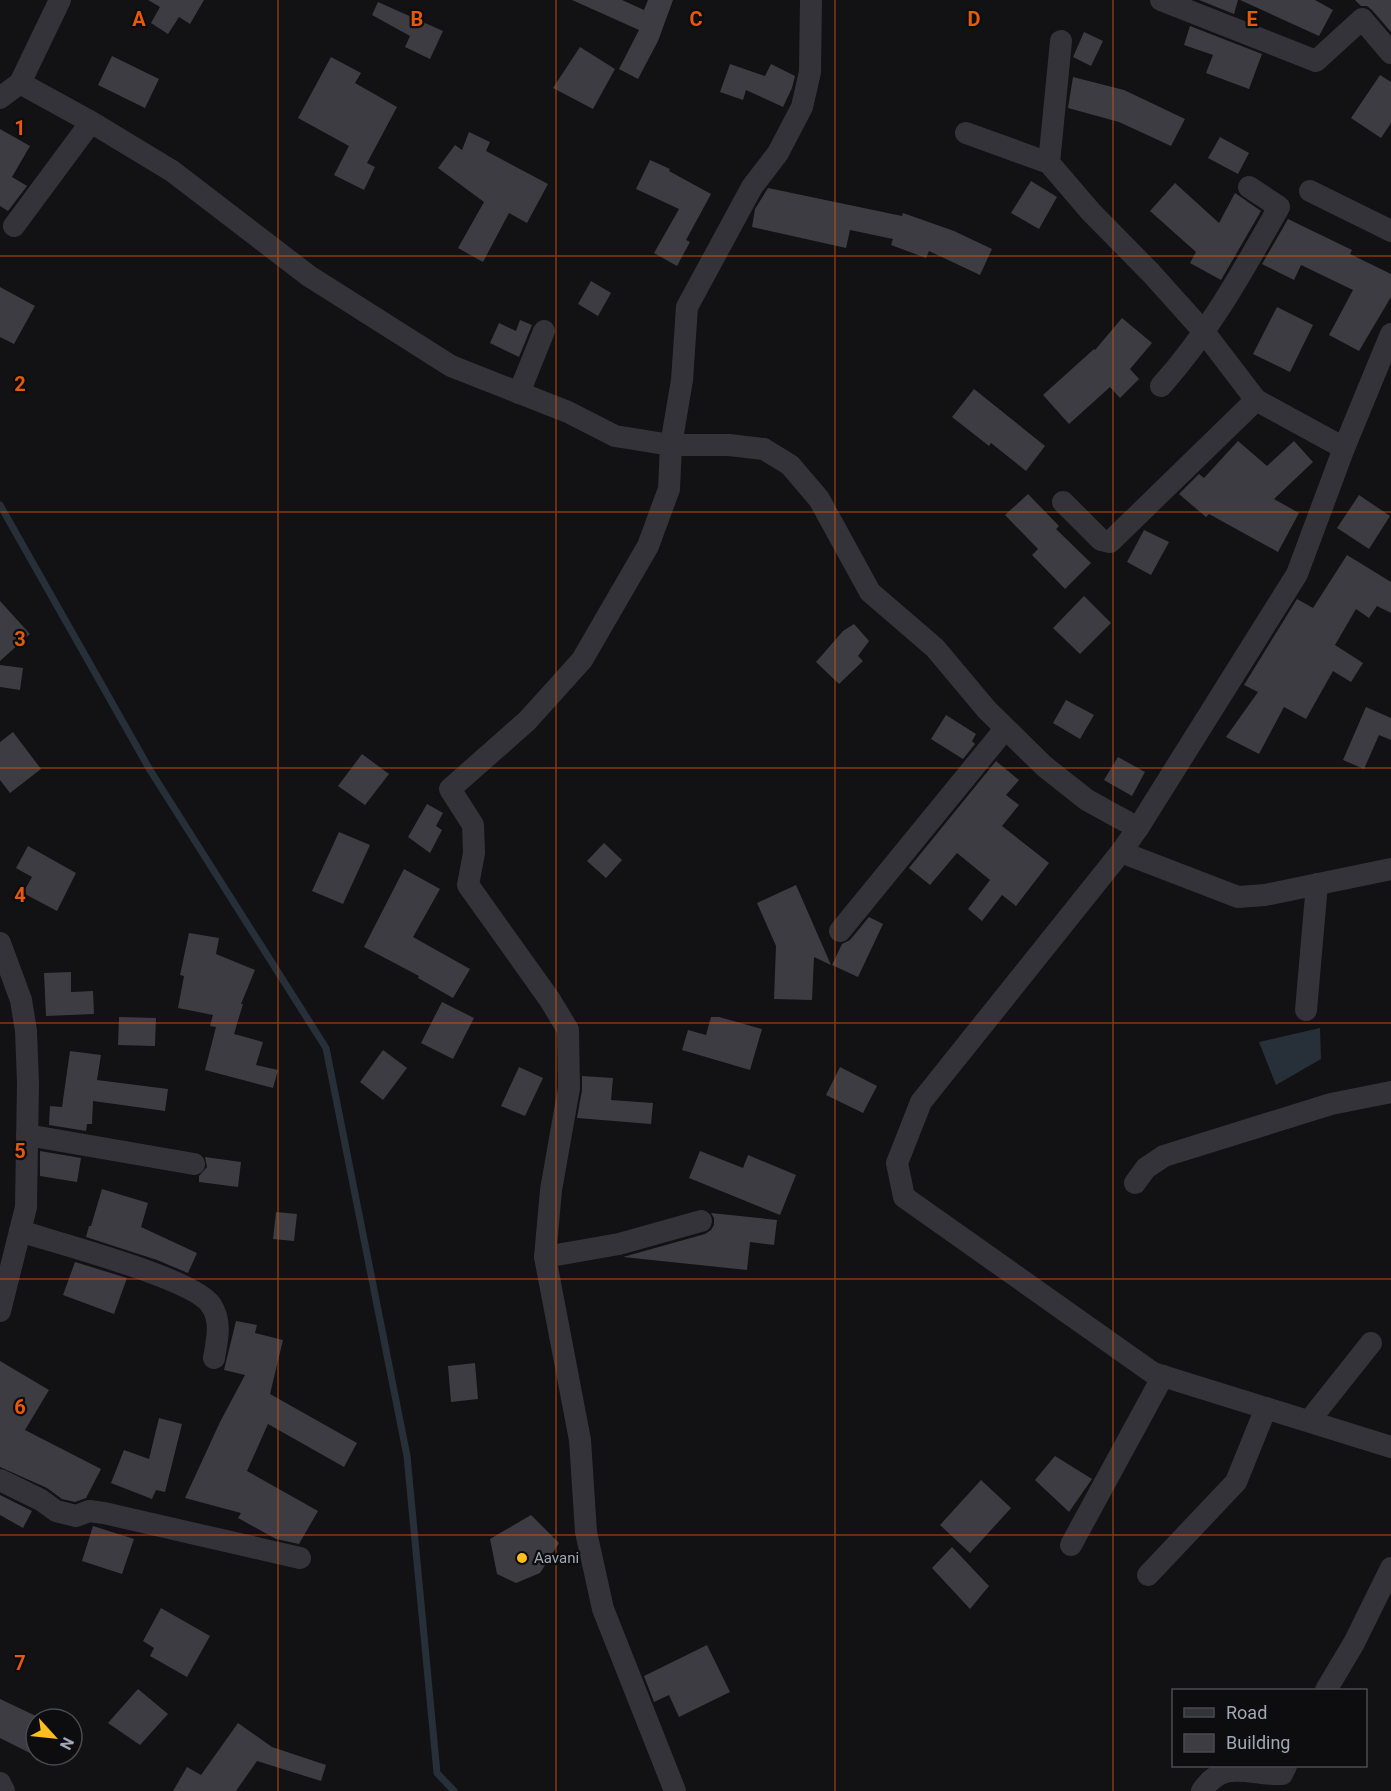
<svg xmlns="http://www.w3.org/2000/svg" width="1391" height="1791" font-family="Roboto,sans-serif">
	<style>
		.water { fill: #273039 }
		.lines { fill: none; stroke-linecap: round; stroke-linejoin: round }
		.stream { stroke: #273039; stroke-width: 7 }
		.building { fill: #3c3c42 }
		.minor { stroke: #333339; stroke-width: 22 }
		.grid { fill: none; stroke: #e8590c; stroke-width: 1.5; stroke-opacity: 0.55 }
		.poi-dot { fill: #ffbe1f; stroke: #0d0d0f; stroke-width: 2 }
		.labels { text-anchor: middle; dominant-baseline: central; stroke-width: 4.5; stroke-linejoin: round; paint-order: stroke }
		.poi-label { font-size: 15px; fill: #a2a7b6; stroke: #0d0d0f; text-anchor: start }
		.grid-label { font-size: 20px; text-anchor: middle; font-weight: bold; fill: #e8590c; stroke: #0d0d0f; stroke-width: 4.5; stroke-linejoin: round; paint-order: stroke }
	</style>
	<rect width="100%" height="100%" fill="#121214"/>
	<polygon class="water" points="1320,1028 1321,1059 1276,1085 1259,1042"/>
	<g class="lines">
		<polyline class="stream" points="0,505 150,770 326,1048 407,1456 437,1773 454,1791"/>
	</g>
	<g class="building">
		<polygon points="148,0 204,0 190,24 179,17 168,34 151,23 160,7"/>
		<polygon points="572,0 622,0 644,10 648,0 673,0 658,41 638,79 619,69 639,30"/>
		<polygon points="1199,0 1238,0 1234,14"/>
		<polygon points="1240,0 1315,0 1333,10 1319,36"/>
		<polygon points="1355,0 1391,0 1391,32 1372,10 1367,6 1361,6"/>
		<polygon points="378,2 443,31 430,59 405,47 410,36 372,15"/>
		<polygon points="1190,26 1262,54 1249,89 1206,73 1213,55 1184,45"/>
		<polygon points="1084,32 1103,41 1091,66 1073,57"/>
		<polygon points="580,47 615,69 593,109 553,88"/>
		<polygon points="112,56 159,79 145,108 98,85"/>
		<polygon points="331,57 361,73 355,83 397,107 367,163 375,167 364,190 334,175 349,146 298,118"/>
		<polygon points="730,64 765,76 771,64 795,76 792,88 783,107 746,90 743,100 720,92"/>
		<polygon points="1380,75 1391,82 1391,123 1381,138 1351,118"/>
		<polygon points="1073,77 1124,90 1185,119 1171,146 1119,122 1068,108"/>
		<polygon points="0,129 30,146 12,177 27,186 8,211 0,206"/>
		<polygon points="469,132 490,142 486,151 548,184 527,223 509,213 483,262 458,248 484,202 438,168 455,145 462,150"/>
		<polygon points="1220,137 1249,153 1238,174 1208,158"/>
		<polygon points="650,160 670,169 669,171 711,194 686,240 690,242 677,266 654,253 679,209 636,189"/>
		<polygon points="1031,181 1057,197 1039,229 1011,213"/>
		<polygon points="1175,183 1219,223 1235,193 1261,211 1221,280 1190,263 1196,252 1150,211"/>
		<polygon points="768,188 902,216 903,213 954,231 992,249 980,275 929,251 926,258 891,245 893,239 850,230 846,248 752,227 755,209"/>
		<polygon points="1288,219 1352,250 1350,254 1391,274 1391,297 1359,351 1329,335 1353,290 1301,265 1294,280 1262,264"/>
		<polygon points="591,281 611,293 598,316 578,304"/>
		<polygon points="0,287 35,306 14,344 0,337"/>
		<polygon points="1277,307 1313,325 1290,372 1253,354"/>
		<polygon points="1122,318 1152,343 1130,369 1139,379 1120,398 1110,387 1069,424 1043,395 1094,349 1095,350"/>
		<polygon points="520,320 532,325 519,357 490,343 499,323 516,331"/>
		<polygon points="974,389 1045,446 1026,471 991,443 989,446 952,417"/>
		<polygon points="1238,441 1267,466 1294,441 1313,462 1274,499 1299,513 1278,552 1209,514 1206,517 1179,494 1199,474 1204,478"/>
		<polygon points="1028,494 1059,526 1056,529 1091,563 1065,589 1032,555 1038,549 1005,515"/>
		<polygon points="1359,495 1390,516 1369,549 1337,528"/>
		<polygon points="1144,530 1169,542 1151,575 1127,562"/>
		<polygon points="1347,555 1391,582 1391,613 1377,606 1369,618 1356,609 1335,645 1363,663 1351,682 1333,671 1306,719 1284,707 1259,754 1226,737 1258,692 1244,685 1297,599 1313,608"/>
		<polygon points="1084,596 1111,623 1080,654 1053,628"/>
		<polygon points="0,601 30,634 0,661"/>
		<polygon points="854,624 869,641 858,656 863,661 839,684 816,662 843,631"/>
		<polygon points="0,665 23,668 20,690 0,687"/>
		<polygon points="1066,700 1094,715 1080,739 1053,723"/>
		<polygon points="1366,707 1391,718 1391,740 1379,735 1364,769 1343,760"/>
		<polygon points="946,715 976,734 972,741 975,744 963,759 931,739"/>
		<polygon points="13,732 41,769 10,793 0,780 0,742"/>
		<polygon points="362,754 389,774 365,805 338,786"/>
		<polygon points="1118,757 1145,772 1132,796 1104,780"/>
		<polygon points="996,761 1019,780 1006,795 1019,805 1002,826 1049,863 1016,906 1002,895 982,921 968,909 990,880 957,853 930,885 909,868"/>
		<polygon points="427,804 443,813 436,826 442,830 430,853 408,837"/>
		<polygon points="339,832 370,845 343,904 312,891"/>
		<polygon points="604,843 622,860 606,878 587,861"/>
		<polygon points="28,846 76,873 57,911 23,893 32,877 16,868"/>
		<polygon points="404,869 440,889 413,937 470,969 453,998 418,978 419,976 364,947"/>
		<polygon points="796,885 831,965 814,957 812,1000 774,999 776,946 757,903"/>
		<polygon points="869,917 883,924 858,977 832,965 842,944 850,940"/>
		<polygon points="189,933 219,938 216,954 255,970 241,1004 243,1004 234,1034 263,1042 256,1065 278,1070 273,1088 205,1070 216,1027 210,1026 213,1015 178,1008 184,976 180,975"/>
		<polygon points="71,972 71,992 93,991 94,1014 46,1016 44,973"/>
		<polygon points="442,1002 474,1018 453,1059 421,1043"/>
		<polygon points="119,1017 156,1018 155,1046 118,1045"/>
		<polygon points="711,1017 719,1017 762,1029 750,1070 682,1050 688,1030 706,1035"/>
		<polygon points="383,1050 407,1068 383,1100 360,1082"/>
		<polygon points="70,1051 101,1055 97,1080 168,1089 165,1111 93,1101 92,1124 87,1124 86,1131 49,1125 50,1106 62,1107"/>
		<polygon points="519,1067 543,1078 525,1116 501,1106"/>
		<polygon points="840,1067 877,1086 863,1113 826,1095"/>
		<polygon points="582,1076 613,1078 611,1100 653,1103 651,1124 577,1118 582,1090"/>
		<polygon points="40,1151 81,1158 77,1182 40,1176"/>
		<polygon points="700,1151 743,1168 748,1155 796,1175 780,1215 689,1178"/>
		<polygon points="205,1157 241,1162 238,1187 199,1182 199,1176 207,1167"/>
		<polygon points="102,1189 148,1203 141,1227 197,1253 188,1273 157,1260 86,1237 89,1226 91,1226"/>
		<polygon points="276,1212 297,1214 294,1241 273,1239"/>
		<polygon points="711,1213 777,1220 774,1245 750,1242 747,1270 623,1257 705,1234 711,1230 714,1225 714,1218"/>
		<polygon points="75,1262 127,1278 114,1314 63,1295"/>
		<polygon points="236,1321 257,1325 255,1333 283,1340 270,1394 357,1443 344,1467 268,1424 247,1471 318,1511 299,1544 276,1539 238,1518 241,1513 185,1498 220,1422 245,1375 224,1370"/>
		<polygon points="0,1361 49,1390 25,1430 101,1469 86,1498 75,1502 62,1499 47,1488 0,1467"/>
		<polygon points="475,1363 478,1399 451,1402 448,1366"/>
		<polygon points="159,1418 182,1424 165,1492 156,1490 152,1499 111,1483 124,1450 149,1459"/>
		<polygon points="1055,1456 1092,1479 1069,1512 1035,1480"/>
		<polygon points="981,1480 1011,1508 970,1553 940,1525"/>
		<polygon points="0,1495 32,1511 23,1528 0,1515"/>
		<polygon points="531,1515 559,1543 540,1573 516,1583 497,1574 490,1539"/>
		<polygon points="93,1526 134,1539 122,1574 82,1561"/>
		<polygon points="952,1547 989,1586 970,1609 932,1568"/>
		<polygon points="161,1608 210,1636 187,1677 150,1656 154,1648 143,1641"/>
		<polygon points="707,1645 730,1692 679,1717 669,1695 654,1702 644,1676"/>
		<polygon points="138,1689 168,1714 140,1745 108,1723"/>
		<polygon points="0,1699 36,1716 36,1756 0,1738"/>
		<polygon points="238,1723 272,1747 326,1765 321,1781 257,1761 236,1791 173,1791 187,1767 201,1775"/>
	</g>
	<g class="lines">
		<g class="minor">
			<polyline points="1161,0 1316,61 1362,19 1391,53"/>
			<polyline points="20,83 60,0"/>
			<polyline points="0,98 20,83 91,122 172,171 309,276 451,366 568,412 615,436 671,445 729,445 764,449 790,465 819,499 870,592 935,648 987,710 1044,766 1087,800 1138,828"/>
			<polyline points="966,133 1049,163 1091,212 1151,273 1204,332 1256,400 1344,448"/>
			<polyline points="1049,163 1061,41"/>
			<polyline points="1310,191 1391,231"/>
			<polyline points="14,226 91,122"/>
			<polyline points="1391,334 1344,448 1297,574 1138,828 1121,852 921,1102 897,1163 904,1197 1153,1373 1391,1447"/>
			<path d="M1161,386C1209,333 1244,269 1279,207L1249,187"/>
			<polyline points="519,393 544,331"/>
			<polyline points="1063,502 1101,540 1110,542 1256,400"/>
			<polyline points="1121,852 1238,897 1265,895 1391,869"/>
			<polyline points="840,931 1005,729"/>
			<polyline points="0,943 21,1000 26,1031 28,1083 26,1207 0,1311"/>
			<polyline points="1306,1010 1317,884"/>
			<polyline points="27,1135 194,1164"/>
			<polyline points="1135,1183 1146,1168 1164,1156 1331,1104 1391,1092"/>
			<path d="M20,1231C56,1243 193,1278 211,1305C222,1321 217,1341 214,1358"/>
			<polyline points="545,1257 619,1244 701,1221"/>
			<polyline points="1309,1421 1371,1343"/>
			<polyline points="0,1480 41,1500 56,1511 76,1516 89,1511 104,1513 300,1558"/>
			<polyline points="1071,1545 1163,1376"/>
			<polyline points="1148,1575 1236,1482 1266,1408"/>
			<polyline points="1326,1690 1354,1643 1391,1568"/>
			<polyline points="0,1783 4,1791"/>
			<polyline points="675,1791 603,1609 586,1532 580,1440 545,1257 551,1190 569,1088 568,1030 550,1000 468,885 474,853 473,825 450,789 527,721 582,660 648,546 669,489 671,445 682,380 687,307 752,187 778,153 802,107 810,72 811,0"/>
			<path d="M1202,1791C1225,1757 1249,1776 1282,1774L1286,1766"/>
		</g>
	</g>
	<path class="grid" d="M278,0V1791M556,0V1791M835,0V1791M1113,0V1791M0,256H1391M0,512H1391M0,768H1391M0,1023H1391M0,1279H1391M0,1535H1391"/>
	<circle class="poi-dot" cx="522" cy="1558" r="6"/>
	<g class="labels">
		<g class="poi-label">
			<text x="534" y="1558">Aavani</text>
		</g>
	</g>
	<g class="grid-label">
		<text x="139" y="26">A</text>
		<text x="417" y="26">B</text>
		<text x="696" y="26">C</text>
		<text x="974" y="26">D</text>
		<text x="1252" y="26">E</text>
		<text x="20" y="135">1</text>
		<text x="20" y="391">2</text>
		<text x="20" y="646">3</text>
		<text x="20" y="902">4</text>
		<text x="20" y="1158">5</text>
		<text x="20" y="1414">6</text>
		<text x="20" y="1670">7</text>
	</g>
	<rect x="1172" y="1689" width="195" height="78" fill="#0d0d0f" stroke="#494b52" stroke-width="1.5"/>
	<rect x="1184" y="1708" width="30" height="9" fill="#333339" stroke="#494b52" stroke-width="1.5"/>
	<text x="1226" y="1719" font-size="18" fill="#a2a7b6">Road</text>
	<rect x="1184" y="1734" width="30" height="18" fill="#3c3c42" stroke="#494b52" stroke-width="1.5"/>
	<text x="1226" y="1749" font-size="18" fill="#a2a7b6">Building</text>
	<g transform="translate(54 1737) rotate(117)"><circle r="28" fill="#0d0d0f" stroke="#494b52" stroke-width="1.5"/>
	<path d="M0-4.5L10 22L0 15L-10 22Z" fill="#ffbe1f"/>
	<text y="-9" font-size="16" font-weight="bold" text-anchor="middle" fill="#a2a7b6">N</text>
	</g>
</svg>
